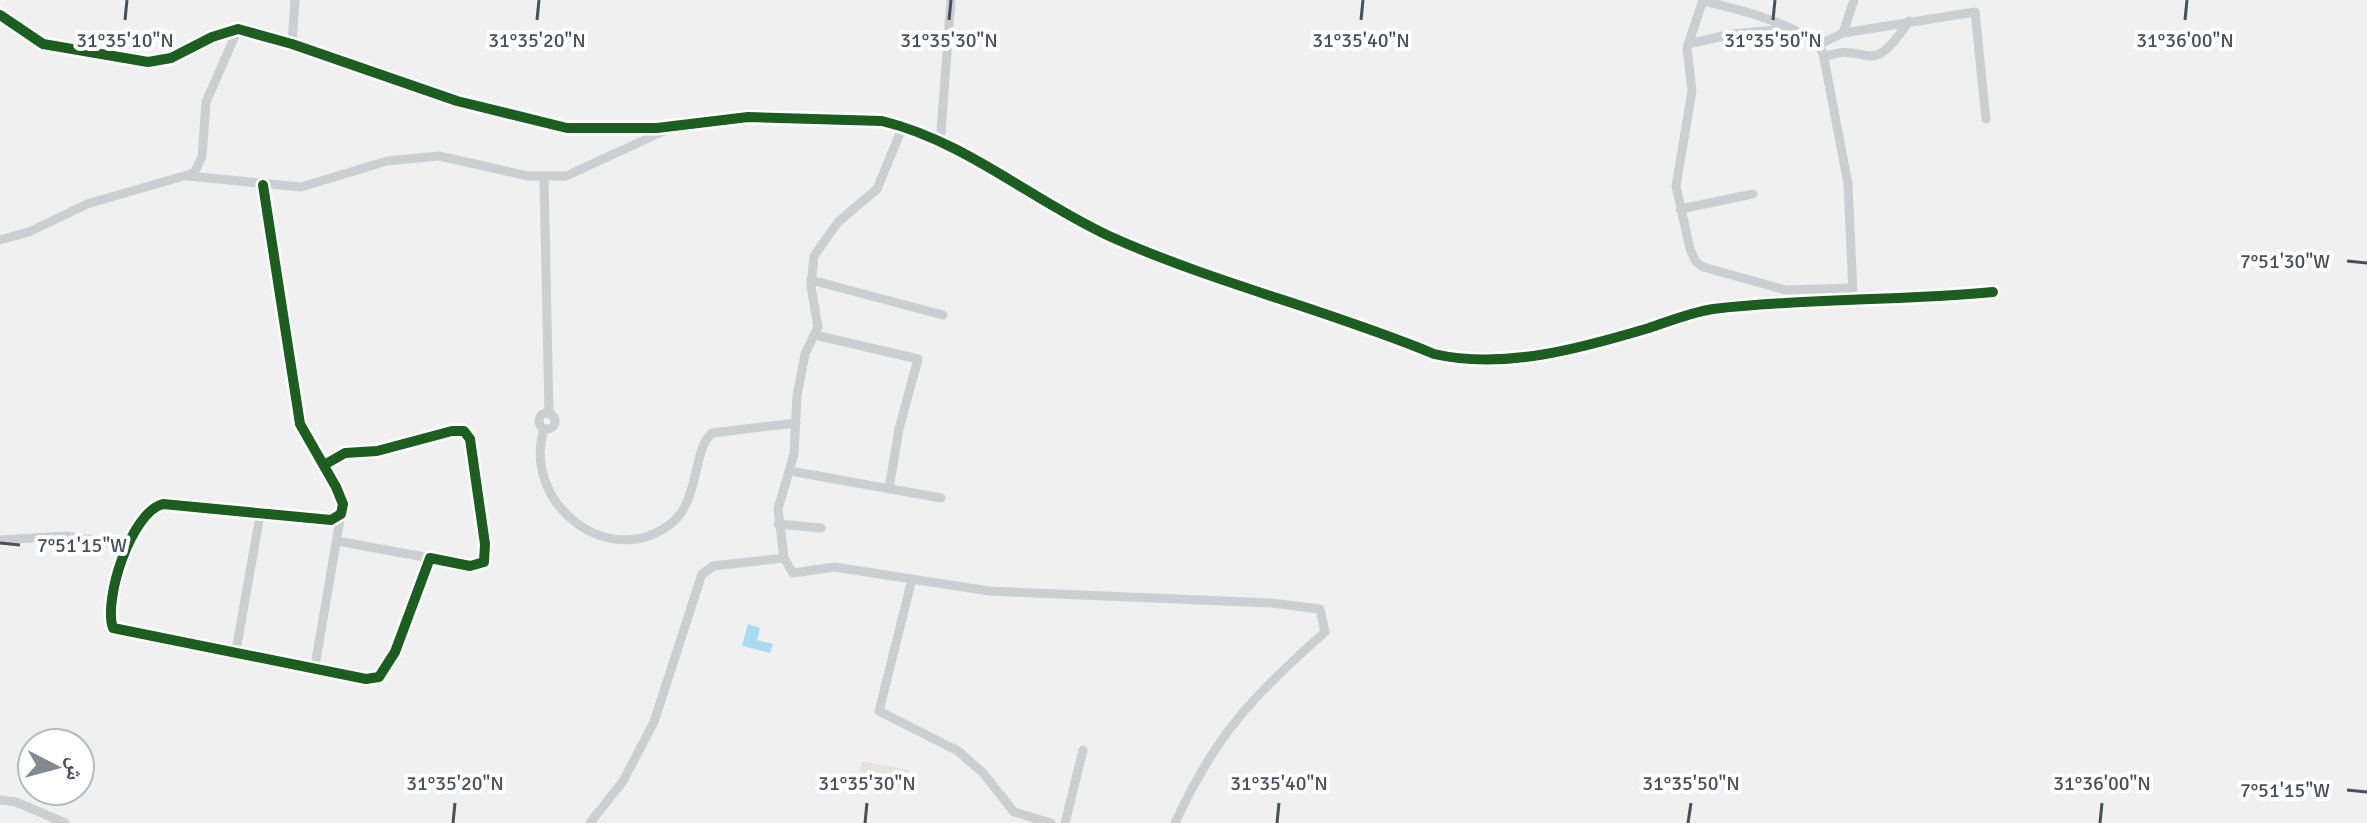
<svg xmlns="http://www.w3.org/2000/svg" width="2367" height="823" font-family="Signika,'Noto Naskh Arabic',sans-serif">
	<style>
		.commercial { fill: #e5e4de }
		.water { fill: #a8dbef }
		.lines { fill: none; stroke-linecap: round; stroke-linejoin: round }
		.minor { stroke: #ccced1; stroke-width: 9 }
		.cycleway-casing { stroke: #fff; stroke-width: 15 }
		.cycleway { stroke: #1b5e20; stroke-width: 10 }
		.ticks { fill: none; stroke: #46515d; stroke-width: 3 }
		.ticks-label { font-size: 20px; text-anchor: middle; fill: #46515d; stroke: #fff; stroke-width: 8; stroke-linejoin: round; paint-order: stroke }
	</style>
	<rect width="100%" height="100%" fill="#f1f0f0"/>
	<polygon class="commercial" points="862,761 909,770 905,790 858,781"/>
	<polygon class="water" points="748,624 760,628 757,640 773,644 770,653 742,646"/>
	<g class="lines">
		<g class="minor">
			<polyline points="1703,0 1687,48 1692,91 1676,186 1690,249 1696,262 1703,267 1786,290 1852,288"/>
			<path d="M1703,1C1733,8 1807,25 1823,53L1848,184L1853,294"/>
			<path d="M0,15L43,44L148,62L171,58L212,37L238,29L292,44L457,101L567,128H657L748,117L882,121C965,141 1033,201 1109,236C1214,283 1328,310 1434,354C1504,370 1582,348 1649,328C1670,321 1692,312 1713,309C1806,298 1900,301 1993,292"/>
			<polyline points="1843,33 1975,12 1986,119"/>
			<polyline points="292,44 295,0"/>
			<polyline points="1688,44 1732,34 1785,29"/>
			<polyline points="1818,45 1843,33 1854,0"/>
			<path d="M1824,57C1870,39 1867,84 1909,21"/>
			<polyline points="940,144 951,0"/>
			<polyline points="188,176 301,187 387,161 439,156 528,176 566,176 666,130"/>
			<polyline points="544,178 549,414"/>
			<path d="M263,185L300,424L336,487L343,504L341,514L331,520L163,504C131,512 103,600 113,628L366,679L379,677L395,652L430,558L470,566L484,562L485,544L470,439L464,431H452L377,451L345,453L324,465"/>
			<polyline points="1680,209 1753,194"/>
			<polyline points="0,240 29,232 87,204 194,173 202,157 206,102 238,29"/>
			<polyline points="811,280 943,315"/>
			<polyline points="815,335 918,359 899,429 889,489"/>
			<circle cx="547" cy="421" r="8"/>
			<path d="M544,429C521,503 610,574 673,522C699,500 693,449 712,433L796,423"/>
			<polyline points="790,471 941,498"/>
			<polyline points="778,524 821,528"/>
			<polyline points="0,540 66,536 127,545"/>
			<polyline points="337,541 430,558"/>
			<path d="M784,558L793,573L834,567L989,591L1271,603L1320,609L1325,632C1252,697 1216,734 1175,823"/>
			<polyline points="912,579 879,711 958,751 983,773 1014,812 1051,823"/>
			<polyline points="236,651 260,515"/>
			<polyline points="315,666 341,514"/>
			<polyline points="0,800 16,802 65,823"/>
			<polyline points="590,823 623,781 654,722 702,574 713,566 784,558 778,509 794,454 797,396 805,354 818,327 811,286 814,256 838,222 877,189 903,126"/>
			<polyline points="1065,823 1083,750"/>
		</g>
		<g class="cycleway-casing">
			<g id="cycleway">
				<path d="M0,15L43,44L148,62L171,58L212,37L238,29L292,44L457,101L567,128H657L748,117L882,121C965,141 1033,201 1109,236C1214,283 1328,310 1434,354C1504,370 1582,348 1649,328C1670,321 1692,312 1713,309C1806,298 1900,301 1993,292"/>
				<path d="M263,185L300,424L336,487L343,504L341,514L331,520L163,504C131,512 103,600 113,628L366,679L379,677L395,652L430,558L470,566L484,562L485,544L470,439L464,431H452L377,451L345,453L324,465"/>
			</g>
		</g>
		<use href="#cycleway" class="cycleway"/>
	</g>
	<path class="ticks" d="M125,20L127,0M537,20L539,0M949,20L951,0M1361,20L1363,0M1773,20L1775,0M2185,20L2187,0M2347,261L2367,263M0,543L20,545M2347,790L2367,792M453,823L455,803M865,823L867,803M1277,823L1279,803M1688,823L1691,803M2100,823L2102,803"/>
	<g class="ticks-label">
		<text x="125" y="47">31°35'10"N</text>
		<text x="537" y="47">31°35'20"N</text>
		<text x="949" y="47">31°35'30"N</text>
		<text x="1361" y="47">31°35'40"N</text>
		<text x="1773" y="47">31°35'50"N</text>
		<text x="2185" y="47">31°36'00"N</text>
		<text x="2285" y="268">7°51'30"W</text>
		<text x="82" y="552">7°51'15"W</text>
		<text x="455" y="790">31°35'20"N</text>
		<text x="867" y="790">31°35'30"N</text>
		<text x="1279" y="790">31°35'40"N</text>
		<text x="1691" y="790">31°35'50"N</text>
		<text x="2102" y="790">31°36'00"N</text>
		<text x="2285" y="797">7°51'15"W</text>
	</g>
	<g transform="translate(56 767) rotate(96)"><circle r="38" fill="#ffffff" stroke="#b5b9be" stroke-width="2"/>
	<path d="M0-6L14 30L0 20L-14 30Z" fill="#828990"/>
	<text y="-12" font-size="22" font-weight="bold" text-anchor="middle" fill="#46515d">ش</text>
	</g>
</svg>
